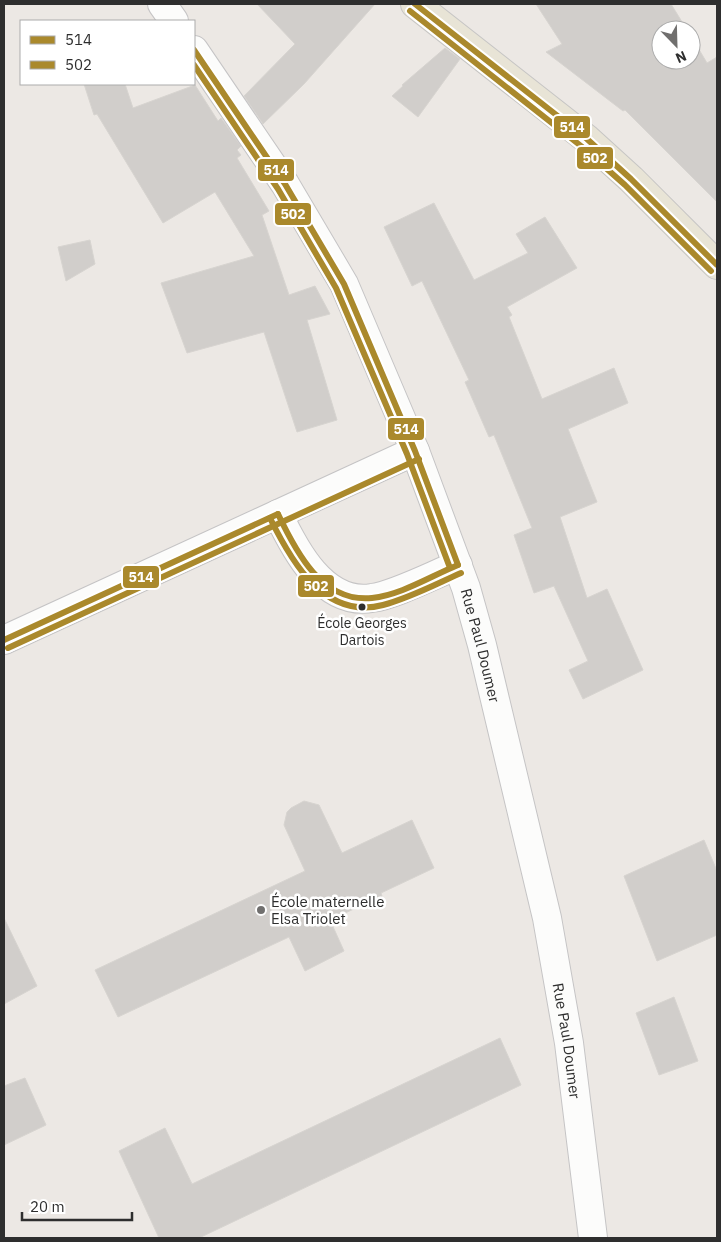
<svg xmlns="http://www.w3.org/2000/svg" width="721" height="1242" font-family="'IBM Plex Sans',sans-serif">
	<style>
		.building { fill: #d1cecb; stroke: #d7d4d0 }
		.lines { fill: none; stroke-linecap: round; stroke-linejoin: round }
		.minor-casing { stroke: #c5c4c5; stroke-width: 30 }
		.major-casing { stroke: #c6c5c4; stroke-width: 30 }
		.minor { stroke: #fcfcfb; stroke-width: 28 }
		.major { stroke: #e8e4d6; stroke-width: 28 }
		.bus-1-casing { stroke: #fff; stroke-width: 10 }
		.bus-2-casing { stroke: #fff; stroke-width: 10 }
		.bus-1 { stroke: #aa892c; stroke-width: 6 }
		.bus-2 { stroke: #aa892c; stroke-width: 6 }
		.bus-dot { fill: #2e2e2e; stroke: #fff; stroke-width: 2 }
		.poi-dot { fill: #706f6e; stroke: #fff; stroke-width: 2 }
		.labels { text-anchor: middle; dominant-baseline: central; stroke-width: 5; stroke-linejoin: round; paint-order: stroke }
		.bus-label { font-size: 14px; fill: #2e2e2e; stroke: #fff }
		.street-label { font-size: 15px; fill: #2e2e2e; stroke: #fff }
		.poi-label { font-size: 15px; fill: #2e2e2e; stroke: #fff; text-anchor: start }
		.line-badge { stroke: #fff; stroke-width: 2 }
		.badge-label { font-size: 14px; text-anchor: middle; font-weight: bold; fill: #fff }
	</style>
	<rect width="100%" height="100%" fill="#ece8e4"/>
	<g class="building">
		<polygon points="257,4 375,4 304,84 263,124 244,96 295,44"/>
		<polygon points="536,4 671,4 687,30 661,30 661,60 691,60 691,36 707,63 717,57 717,202 625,110 623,111 546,52 562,44"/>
		<polygon points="445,48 460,59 418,117 392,96 403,86 402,85"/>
		<polygon points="84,84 125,84 133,108 195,85 218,121 221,118 241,146 237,150 241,155 237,158 269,211 262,215 289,295 315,286 330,314 307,320 337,420 297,432 264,332 187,353 161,283 254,256 215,192 163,223 97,114 94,115"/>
		<polygon points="434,203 474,280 528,253 516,234 545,217 577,268 507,307 512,315 509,317 542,399 614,368 628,403 568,429 597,502 560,517 587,598 607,589 643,670 583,699 569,670 588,661 554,586 534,593 514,535 532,528 494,435 489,437 465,382 469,380 422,281 412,286 384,227"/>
		<polygon points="90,240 95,264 66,281 58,247"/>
		<polygon points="304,801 319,805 342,853 412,820 434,868 381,893 382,896 330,920 344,951 305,971 289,937 118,1017 95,970 305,871 284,825 287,812 291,808"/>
		<polygon points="704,840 717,871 717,935 657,961 624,876"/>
		<polygon points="4,918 37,986 4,1004"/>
		<polygon points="674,997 698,1061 659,1075 636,1013"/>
		<polygon points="500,1038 521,1085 199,1238 159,1238 119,1151 165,1128 192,1184"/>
		<polygon points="25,1078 46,1125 4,1145 4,1086"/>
	</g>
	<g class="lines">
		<g class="minor-casing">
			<g id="minor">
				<polyline points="162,4 174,21"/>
				<path id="s1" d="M194,50L285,184L344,284L415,451L466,588L482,645L547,918L569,1043L593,1238"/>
				<path d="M278,514C295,550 324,606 372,598C395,595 435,574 458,565"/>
				<polyline points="4,640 415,451"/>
			</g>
		</g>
		<g class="major-casing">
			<polyline id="major" points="415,4 587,139 631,179 717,265"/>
		</g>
		<use href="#minor" class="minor"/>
		<use href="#major" class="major"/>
		<g class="bus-1-casing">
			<g id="bus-1">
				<polyline points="415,4 587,139 631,179 717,265"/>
				<polyline points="194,50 285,184 344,284 415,451 458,565"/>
				<path d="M278,514C296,552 322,603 372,598C401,595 431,576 458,565"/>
				<polyline points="4,640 278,514"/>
			</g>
		</g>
		<g class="bus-2-casing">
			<g id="bus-2">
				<polyline points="410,11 581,146 625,185 711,271"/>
				<polyline points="194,65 278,189 336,288 407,454 450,568"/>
				<path d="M270,518C292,563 325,620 383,605C410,598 436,584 461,573"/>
				<polyline points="8,648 419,459"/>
			</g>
		</g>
		<use href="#bus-1" class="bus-1"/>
		<use href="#bus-2" class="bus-2"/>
	</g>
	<circle class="bus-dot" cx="362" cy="607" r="4.5"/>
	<circle class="poi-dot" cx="261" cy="910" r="5"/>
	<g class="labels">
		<g class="bus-label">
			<text x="362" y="623">École Georges<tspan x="362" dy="17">Dartois</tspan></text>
		</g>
		<g class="street-label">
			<text stroke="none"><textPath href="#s1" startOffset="665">Rue Paul Doumer</textPath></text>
			<text stroke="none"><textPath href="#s1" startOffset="1070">Rue Paul Doumer</textPath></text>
		</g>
		<g class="poi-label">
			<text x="271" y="901">École maternelle<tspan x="271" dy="17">Elsa Triolet</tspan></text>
		</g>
	</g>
	<g class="line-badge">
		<rect x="553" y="115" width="38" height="24" rx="5" fill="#aa892c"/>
		<rect x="576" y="146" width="38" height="24" rx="5" fill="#aa892c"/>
		<rect x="257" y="158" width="38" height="24" rx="5" fill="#aa892c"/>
		<rect x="274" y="202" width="38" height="24" rx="5" fill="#aa892c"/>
		<rect x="387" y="417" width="38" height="24" rx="5" fill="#aa892c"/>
		<rect x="122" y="565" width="38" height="24" rx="5" fill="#aa892c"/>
		<rect x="297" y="574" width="38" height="24" rx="5" fill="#aa892c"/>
	</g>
	<g class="badge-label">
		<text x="572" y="132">514</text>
		<text x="595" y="163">502</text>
		<text x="276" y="175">514</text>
		<text x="293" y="219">502</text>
		<text x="406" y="434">514</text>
		<text x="141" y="582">514</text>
		<text x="316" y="591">502</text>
	</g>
	<rect width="721" height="1242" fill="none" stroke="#2e2e2e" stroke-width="10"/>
	<rect x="20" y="20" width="175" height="65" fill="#ffffff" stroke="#ababab"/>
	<rect x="30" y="36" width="25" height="8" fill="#aa892c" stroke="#ababab"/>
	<text x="65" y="45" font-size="15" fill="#2e2e2e">514</text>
	<rect x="30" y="61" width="25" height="8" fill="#aa892c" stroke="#ababab"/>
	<text x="65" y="70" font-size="15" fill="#2e2e2e">502</text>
	<g transform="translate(676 45) rotate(157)"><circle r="24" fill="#ffffff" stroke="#ababab"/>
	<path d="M0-4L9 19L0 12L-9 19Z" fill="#706f6e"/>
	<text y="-8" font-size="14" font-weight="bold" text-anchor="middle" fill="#2e2e2e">N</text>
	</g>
	<path d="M22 1212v8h110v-8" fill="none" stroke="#2e2e2e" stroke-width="2.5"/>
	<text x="30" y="1212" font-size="15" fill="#2e2e2e" stroke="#ffffff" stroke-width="4" paint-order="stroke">20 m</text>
</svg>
